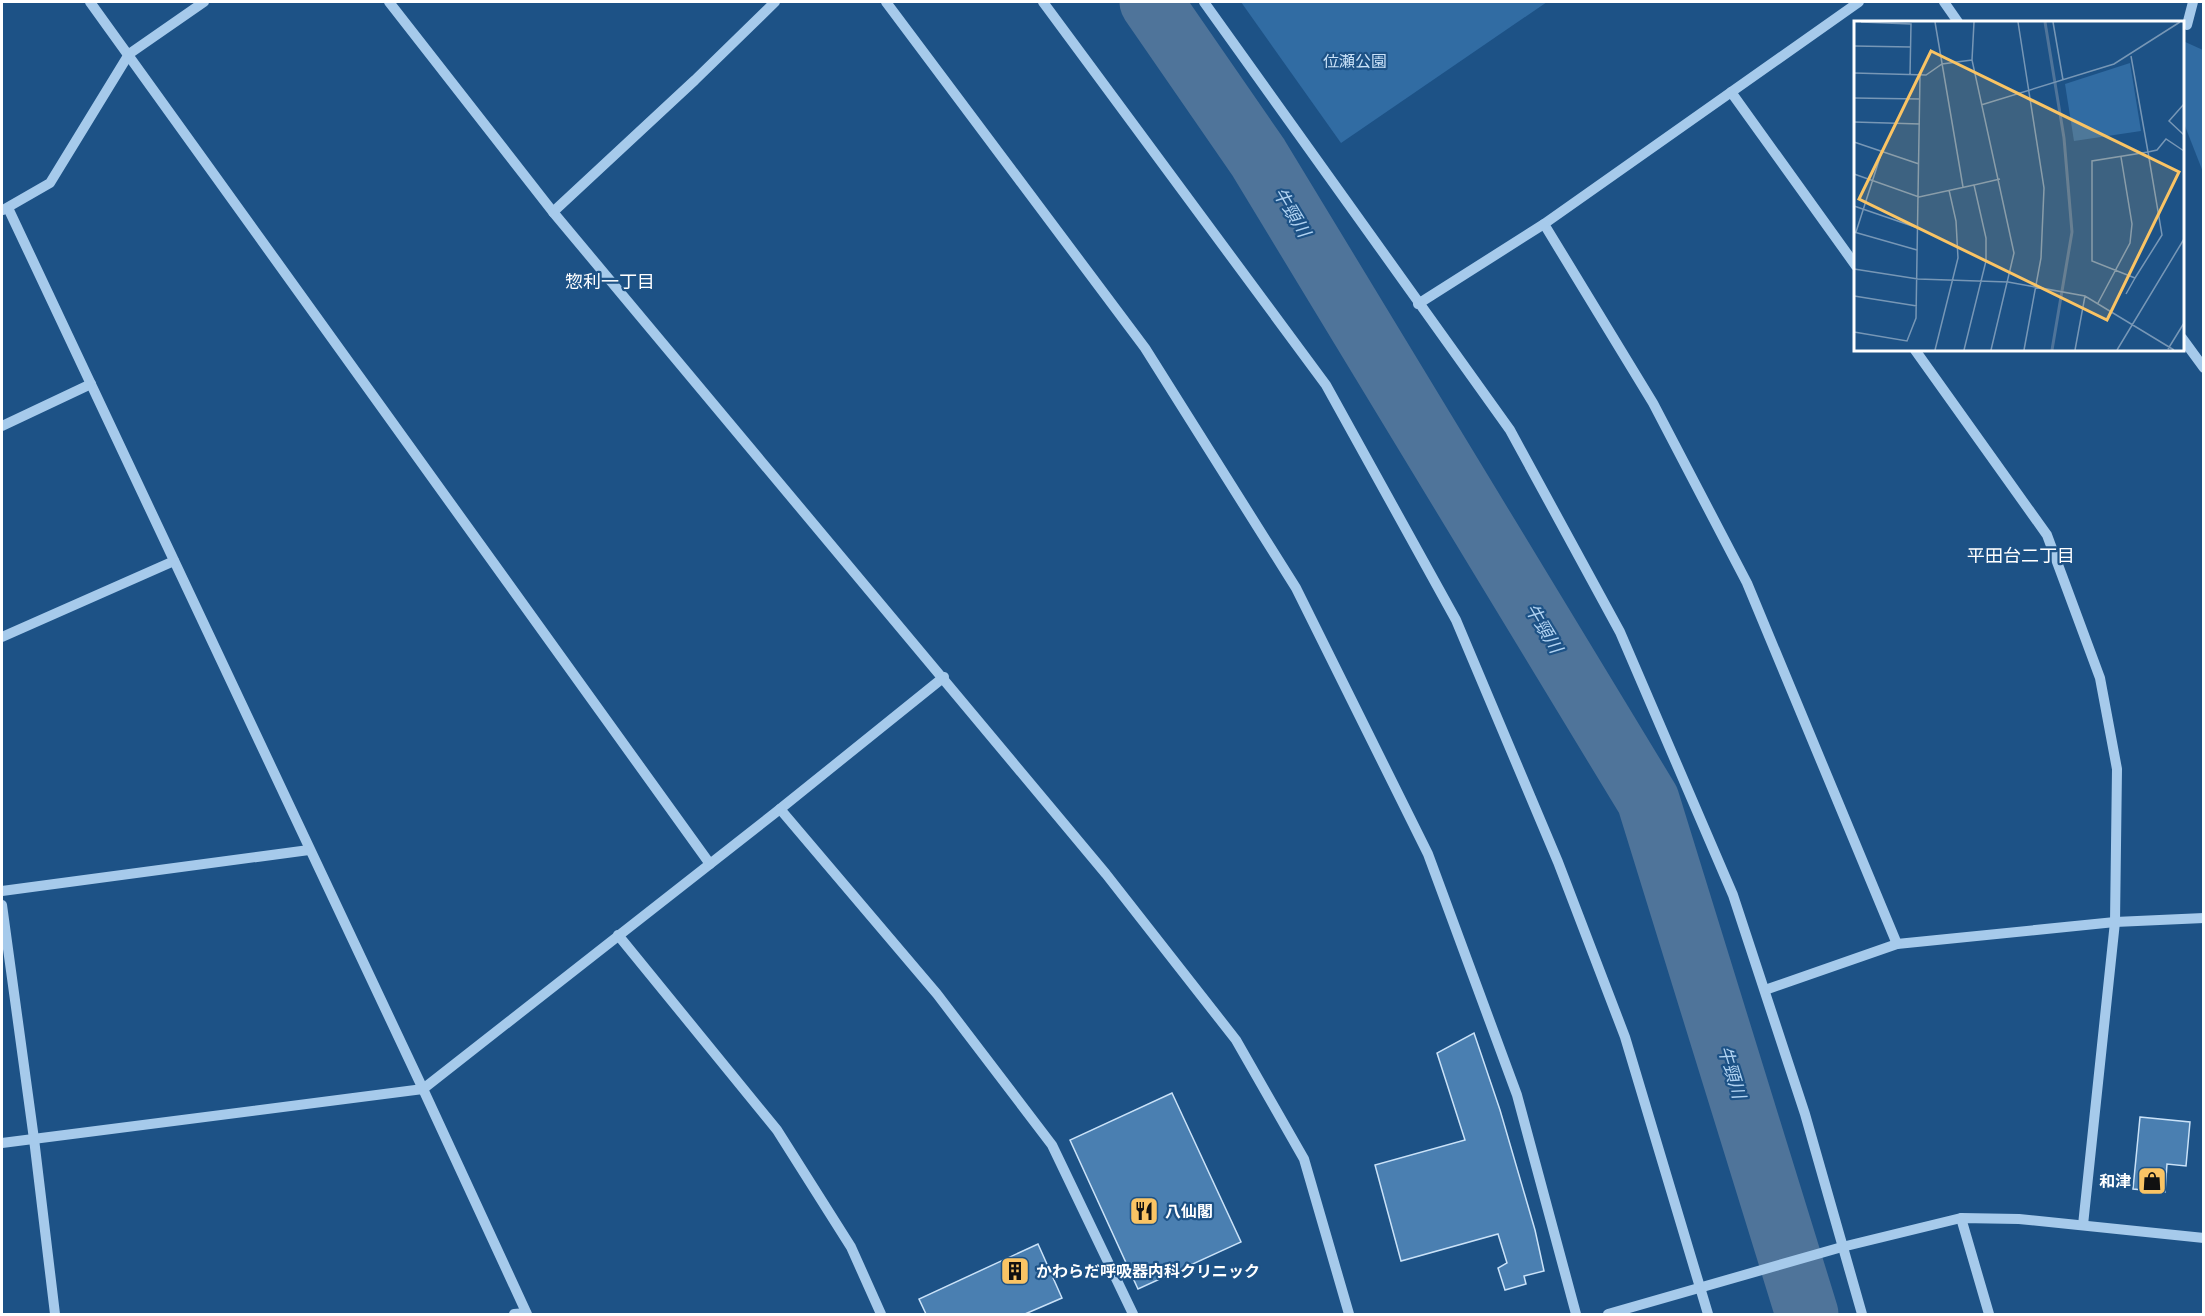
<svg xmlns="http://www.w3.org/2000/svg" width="2205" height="1316" font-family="Mulish,'Noto Sans JP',sans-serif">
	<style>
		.green { fill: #316ca3 }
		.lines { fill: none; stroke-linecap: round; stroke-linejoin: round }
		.river { stroke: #4f749a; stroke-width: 63 }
		.building { fill: #4a7fb1; stroke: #cae2f8; stroke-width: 1.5 }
		.minor { stroke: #a6caeb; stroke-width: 10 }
		.labels { text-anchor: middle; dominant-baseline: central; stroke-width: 4.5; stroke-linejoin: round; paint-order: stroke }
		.park-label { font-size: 16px; fill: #cae2f8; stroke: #1d5286 }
		.poi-label { font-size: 16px; font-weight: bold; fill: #fff; stroke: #1d5286; text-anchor: start }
		.water-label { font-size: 18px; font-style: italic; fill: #b1d3f2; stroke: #1d5286 }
		.neighbourhood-label { font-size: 18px; fill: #fff; stroke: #1d5286 }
		.inset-river { fill: none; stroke: #4f749a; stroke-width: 3 }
		.inset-road { fill: none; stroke: #7797b6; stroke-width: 1.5 }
		.view { fill: #fac464; fill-opacity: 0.15; stroke: #fac464; stroke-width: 3 }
		.inset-edge { fill: none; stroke: #fff; stroke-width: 3 }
	</style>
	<rect width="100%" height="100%" fill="#1d5286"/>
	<g class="green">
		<polygon points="1241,2 1547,2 1341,143"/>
		<polygon points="2183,41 2203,50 2203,172 2183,121"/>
	</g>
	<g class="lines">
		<polyline class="river" points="1151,2 1258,157 1648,800 1807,1314"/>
	</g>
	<g class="building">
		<polygon points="1474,1033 1500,1110 1535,1230 1544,1271 1524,1276 1526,1284 1505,1290 1498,1268 1507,1263 1498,1234 1401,1261 1375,1165 1465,1140 1437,1053"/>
		<polygon points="1172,1093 1241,1242 1138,1289 1070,1140"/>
		<polygon points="2140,1117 2190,1122 2186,1166 2167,1164 2165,1192 2133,1189"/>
		<polygon points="1038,1244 1062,1298 1025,1314 926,1314 919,1299"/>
	</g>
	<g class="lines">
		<g class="minor">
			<polyline points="90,2 710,864"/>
			<polyline points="389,2 553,212 1106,874 1236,1040 1304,1159 1349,1314"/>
			<polyline points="886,2 1145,348 1296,588 1428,854 1517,1095 1576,1314"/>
			<polyline points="1043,2 1326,385 1456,620 1558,862 1625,1037 1708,1314"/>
			<polyline points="1204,2 1510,430 1620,632 1733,895 1805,1114 1862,1314"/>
			<polyline points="1859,2 1544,224 1653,403 1747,583 1897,944 2115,922 2204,918"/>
			<polyline points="1944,2 1958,22"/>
			<polyline points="2187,25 2193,2"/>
			<polyline points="1731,92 1856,266"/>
			<polyline points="8,208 423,1089 527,1314"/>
			<polyline points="3,210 50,183 129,54 204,2"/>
			<polyline points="553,212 695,80 775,2"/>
			<polyline points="1418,304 1544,224"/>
			<polyline points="2182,338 2204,368"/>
			<polyline points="1915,350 2047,535 2100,678 2117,769 2115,922 2083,1225"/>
			<polyline points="2,426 91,384"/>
			<polyline points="2,637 174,561"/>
			<polyline points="944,677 780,809 937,994 1052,1145 1133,1314"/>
			<polyline points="2,891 309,850"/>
			<polyline points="2,905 34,1139 55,1314"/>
			<polyline points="618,935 777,1130 851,1247 881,1314"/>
			<polyline points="1765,990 1897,944"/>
			<polyline points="2,1143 423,1089 780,809"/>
			<polyline points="1961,1218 1989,1314"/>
			<polyline points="514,1314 526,1313"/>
			<polyline points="1608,1314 1842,1247 1961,1218 2019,1219 2204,1238"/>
		</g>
	</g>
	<defs>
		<g id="shop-square" transform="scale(1.5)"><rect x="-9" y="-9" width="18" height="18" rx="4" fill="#fac464" stroke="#1d5286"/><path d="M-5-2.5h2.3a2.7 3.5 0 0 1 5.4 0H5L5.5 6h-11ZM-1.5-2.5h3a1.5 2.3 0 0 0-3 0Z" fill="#111"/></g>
		<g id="restaurant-square" transform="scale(1.5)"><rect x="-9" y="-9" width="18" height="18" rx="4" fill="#fac464" stroke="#1d5286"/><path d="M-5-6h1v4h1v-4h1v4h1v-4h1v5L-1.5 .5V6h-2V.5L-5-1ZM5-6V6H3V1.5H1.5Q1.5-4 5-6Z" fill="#111"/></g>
		<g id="building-square" transform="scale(1.5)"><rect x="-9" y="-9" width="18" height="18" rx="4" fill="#fac464" stroke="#1d5286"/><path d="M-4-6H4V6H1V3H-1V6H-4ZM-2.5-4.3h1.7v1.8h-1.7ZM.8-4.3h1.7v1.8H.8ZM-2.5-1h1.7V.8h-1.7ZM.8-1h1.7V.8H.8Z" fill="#111"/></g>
	</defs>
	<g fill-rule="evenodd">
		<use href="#shop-square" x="2152" y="1181"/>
		<use href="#restaurant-square" x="1144" y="1211"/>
		<use href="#building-square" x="1015" y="1271"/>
	</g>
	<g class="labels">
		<g class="park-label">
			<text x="1355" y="61">位瀬公園</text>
		</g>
		<g class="poi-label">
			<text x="2131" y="1181" text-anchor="end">和津</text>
			<text x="1165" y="1211">八仙閣</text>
			<text x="1036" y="1271">かわらだ呼吸器内科クリニック</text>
		</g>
		<g class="water-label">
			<text transform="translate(1292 212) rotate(59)">牛頸川</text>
			<text transform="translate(1544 628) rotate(59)">牛頸川</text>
			<text transform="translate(1732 1072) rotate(73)">牛頸川</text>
		</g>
		<g class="neighbourhood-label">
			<text x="610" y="281">惣利一丁目</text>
			<text x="2021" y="555">平田台二丁目</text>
		</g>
	</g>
	<g transform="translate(1854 21)">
		<rect width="330" height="330" fill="#1d5286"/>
		<path d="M276,42L287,110L220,120L211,63Z" fill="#316ca3"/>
		<path class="inset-river" d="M191,1L210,117L218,211L198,329"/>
		<path class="inset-road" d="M7,1L57,3L56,54M81,1L109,166M120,1L118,39L160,232L137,329M164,1L190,167L187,237L170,329M199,1L209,59M0,25L57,26M277,35L294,131L308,214L281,257L238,240V140L294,131L303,129L312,118L330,130M0,52L72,54L88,43L118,39M0,77L66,78M330,83L315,100L330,114M127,84L260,43L326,1M0,101L66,103M0,121L65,143M0,153L65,176L120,164M0,185L64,207M0,211L63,229M2,211L28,130M0,248L64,258L154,261L231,275L320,329M272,273L281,257M0,275L63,285M244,282L276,222L278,203L267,136M0,311L53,320L62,297L66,54M314,328L330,302M81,329L104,237L102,200L95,169M110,329L132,240V217L120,164L146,158M221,329L231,275M263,329L330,218"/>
		<path class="view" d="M77,30L325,151L253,299L5,178Z"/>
		<rect width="330" height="330" class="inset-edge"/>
	</g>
	<rect width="2205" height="1316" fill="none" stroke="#ffffff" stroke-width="6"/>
</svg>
